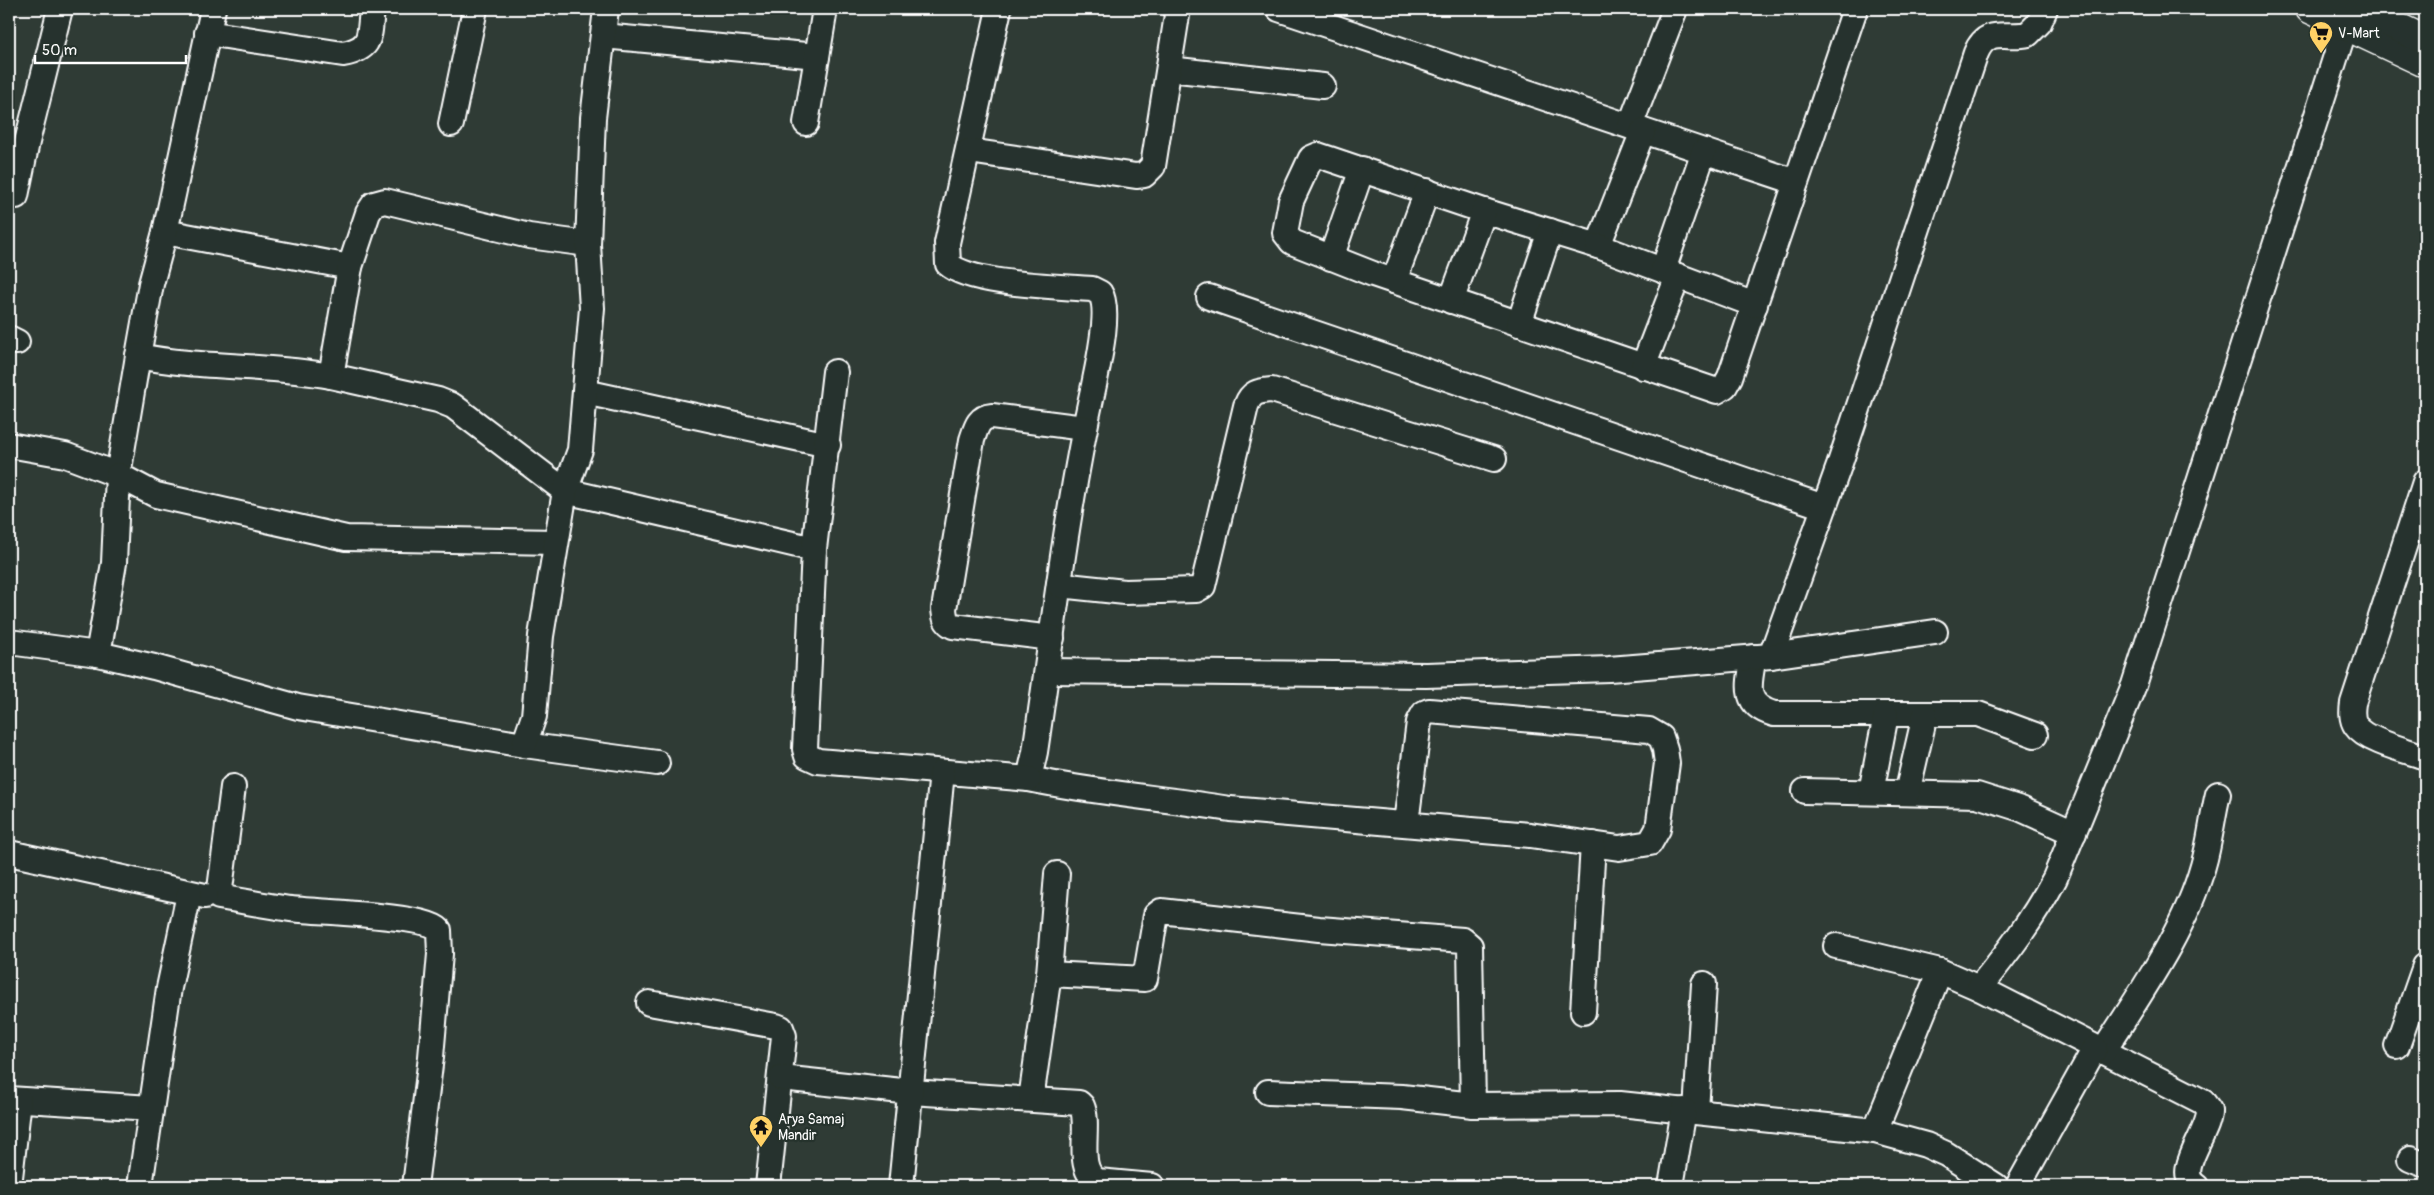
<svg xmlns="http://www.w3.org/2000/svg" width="2434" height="1195" font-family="Pangolin,sans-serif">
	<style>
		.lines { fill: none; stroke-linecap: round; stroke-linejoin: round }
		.minor-casing { stroke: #fff; stroke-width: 28 }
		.trunk-casing { stroke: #fff; stroke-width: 31 }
		.minor { stroke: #26332d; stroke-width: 24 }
		.trunk { stroke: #26332d; stroke-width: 28 }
		.labels { text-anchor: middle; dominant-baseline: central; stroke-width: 4.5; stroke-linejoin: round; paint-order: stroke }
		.poi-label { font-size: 14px; fill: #fff; stroke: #26332d; text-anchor: start }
	</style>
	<rect width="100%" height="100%" fill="#2f3b35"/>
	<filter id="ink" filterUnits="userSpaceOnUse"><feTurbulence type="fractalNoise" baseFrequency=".02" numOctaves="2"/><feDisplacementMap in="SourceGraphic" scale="10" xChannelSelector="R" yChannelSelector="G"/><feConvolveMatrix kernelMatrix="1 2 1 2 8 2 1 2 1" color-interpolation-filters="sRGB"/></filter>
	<g filter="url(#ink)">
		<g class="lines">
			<g class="minor-casing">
				<g id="minor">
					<path d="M999,9L947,243L948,264C971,285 1059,286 1092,289L1100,293C1111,309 1098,365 1094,385C1067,506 1053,630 1035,752L1029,779C1095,793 1163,798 1230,809L1530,835L1619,848L1650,843L1658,829L1667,763L1665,749L1661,737L1649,730L1429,711L1424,713L1419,722L1406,823"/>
					<polyline points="1279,9 1796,182"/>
					<path d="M207,33L343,54C373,48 369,36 372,9"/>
					<polyline points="603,36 817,56"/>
					<polyline points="1169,69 1323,86"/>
					<polyline points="806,123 825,9"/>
					<polyline points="451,124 475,9"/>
					<polyline points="1630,126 1675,9"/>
					<polyline points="1643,131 1598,246 1484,211 1318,155 1311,158 1291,201 1285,233 1292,242 1373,274 1717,391 1725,386 1730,377 1855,9"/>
					<polyline points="969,151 1136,176 1144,175 1153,166 1178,9"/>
					<polyline points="16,196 27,142 60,9"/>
					<polyline points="165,232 350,267"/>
					<polyline points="588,244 529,236 385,201 374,204 368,213 350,267 331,376 438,400 453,406 565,491 814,549 805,749 807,756 818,761 1029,779"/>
					<polyline points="1598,246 1755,305"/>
					<polyline points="1331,258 1362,169"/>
					<polyline points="1663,270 1704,151"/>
					<polyline points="1394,281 1427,191"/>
					<polyline points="1209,297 1824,507"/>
					<polyline points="1451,301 1484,211"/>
					<polyline points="1519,324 1550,231"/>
					<polyline points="9,338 17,342"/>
					<polyline points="138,356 151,284 165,232 213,9"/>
					<polyline points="1643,367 1678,276"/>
					<polyline points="585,392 828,445"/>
					<path d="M9,445L65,455L118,475L138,356C203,369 267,364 331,376"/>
					<path d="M2425,482L2353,703C2352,710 2351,719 2356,726C2366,741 2408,751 2425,757"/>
					<polyline points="556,542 346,538 156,495 118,475 114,563 98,654 154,667 298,707 524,745 657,763"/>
					<polyline points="814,549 835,372"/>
					<path d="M1059,585L1125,592L1196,590L1203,586L1246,406C1251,392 1258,391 1272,390L1494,459"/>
					<path d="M1052,638L953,626C945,622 945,617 944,609L972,440C976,428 978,417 992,416L1084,428"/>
					<polyline points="9,642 98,654"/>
					<path d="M1771,656L1839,466L1976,53C1987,26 2006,39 2028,34L2039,23L2045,9"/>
					<path d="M1754,657C1749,684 1742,705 1774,714H1978L2035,735"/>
					<polyline points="1047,671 1426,675 1609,669 1771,656 1935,632"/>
					<polyline points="524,745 534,716 541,636 565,491 580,450 592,308 588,244 593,118 606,9"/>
					<path d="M233,787L219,897C243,901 267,906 291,909C317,912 426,915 439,930L440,954L431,1057L415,1186"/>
					<polyline points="1805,791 1977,795 2021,809 2074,833"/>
					<polyline points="1871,792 1886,715"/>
					<polyline points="1907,793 1925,715"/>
					<polyline points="9,853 205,896"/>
					<path d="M1836,946L1940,971L1979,988L2203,1102L2209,1110C2211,1132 2172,1172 2196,1186"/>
					<polyline points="1049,974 1145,979 1156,915 1161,911 1319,929 1463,940 1470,946 1473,1105"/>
					<path d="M1979,988C2008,952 2034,918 2055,878L2134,685L2351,9"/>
					<polyline points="649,1003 776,1026 781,1028 784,1036 768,1186"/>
					<polyline points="1583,1012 1593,844"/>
					<polyline points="2397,1046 2425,966"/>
					<path d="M2103,1052C2139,995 2185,931 2203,866C2210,843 2212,818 2218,794"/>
					<path d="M781,1078L911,1092L1079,1103L1082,1106C1091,1127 1074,1170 1098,1181L1152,1186"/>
					<polyline points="1268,1092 1402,1097 1473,1105 1620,1104 1875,1131 1926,1145 1946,1154 1996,1186"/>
					<polyline points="9,1099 151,1108"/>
					<polyline points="1031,1099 1049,974 1057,874"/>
					<polyline points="1696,1111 1704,984"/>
					<polyline points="1875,1131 1940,971"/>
					<polyline points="2410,1159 2425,1165"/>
					<polyline points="9,1186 19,1100"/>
					<polyline points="140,1186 169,988 189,894"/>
					<polyline points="901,1186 942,772"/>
					<polyline points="1671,1186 1684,1110"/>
					<polyline points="2018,1186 2095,1048"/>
				</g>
			</g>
			<g class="trunk-casing">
				<g id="trunk">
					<polyline points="2310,9 2425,63"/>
					<polyline points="2360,9 2425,40"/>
				</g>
			</g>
			<use href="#minor" class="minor"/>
			<use href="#trunk" class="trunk"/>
		</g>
	</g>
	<defs>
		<g id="supermarket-pin" transform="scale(1.25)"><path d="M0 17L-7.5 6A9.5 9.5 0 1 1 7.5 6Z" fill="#ffd166" stroke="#26332d"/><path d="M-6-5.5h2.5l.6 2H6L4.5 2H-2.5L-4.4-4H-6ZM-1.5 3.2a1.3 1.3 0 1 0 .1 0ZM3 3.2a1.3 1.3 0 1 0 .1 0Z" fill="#111"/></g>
		<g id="temple-pin" transform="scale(1.25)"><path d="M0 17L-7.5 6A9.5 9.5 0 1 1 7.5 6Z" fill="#ffd166" stroke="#26332d"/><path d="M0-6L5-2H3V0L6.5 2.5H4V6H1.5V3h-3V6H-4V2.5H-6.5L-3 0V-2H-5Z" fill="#111"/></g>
	</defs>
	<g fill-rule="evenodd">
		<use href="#supermarket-pin" x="2321" y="33"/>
		<use href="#temple-pin" x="761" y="1127"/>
	</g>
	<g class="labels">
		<g class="poi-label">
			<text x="2338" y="33">V-Mart</text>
			<text x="778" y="1119">Arya Samaj<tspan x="778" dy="16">Mandir</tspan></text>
		</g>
	</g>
	<rect width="2434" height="1195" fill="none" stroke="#26332d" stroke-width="30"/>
	<rect x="15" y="15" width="2404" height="1165" fill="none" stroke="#fff" stroke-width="2" filter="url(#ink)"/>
	<path d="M35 55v8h151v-8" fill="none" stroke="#ffffff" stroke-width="2.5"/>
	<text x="42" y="55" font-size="15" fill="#ffffff" stroke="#26332d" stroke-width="4" paint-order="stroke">50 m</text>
</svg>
